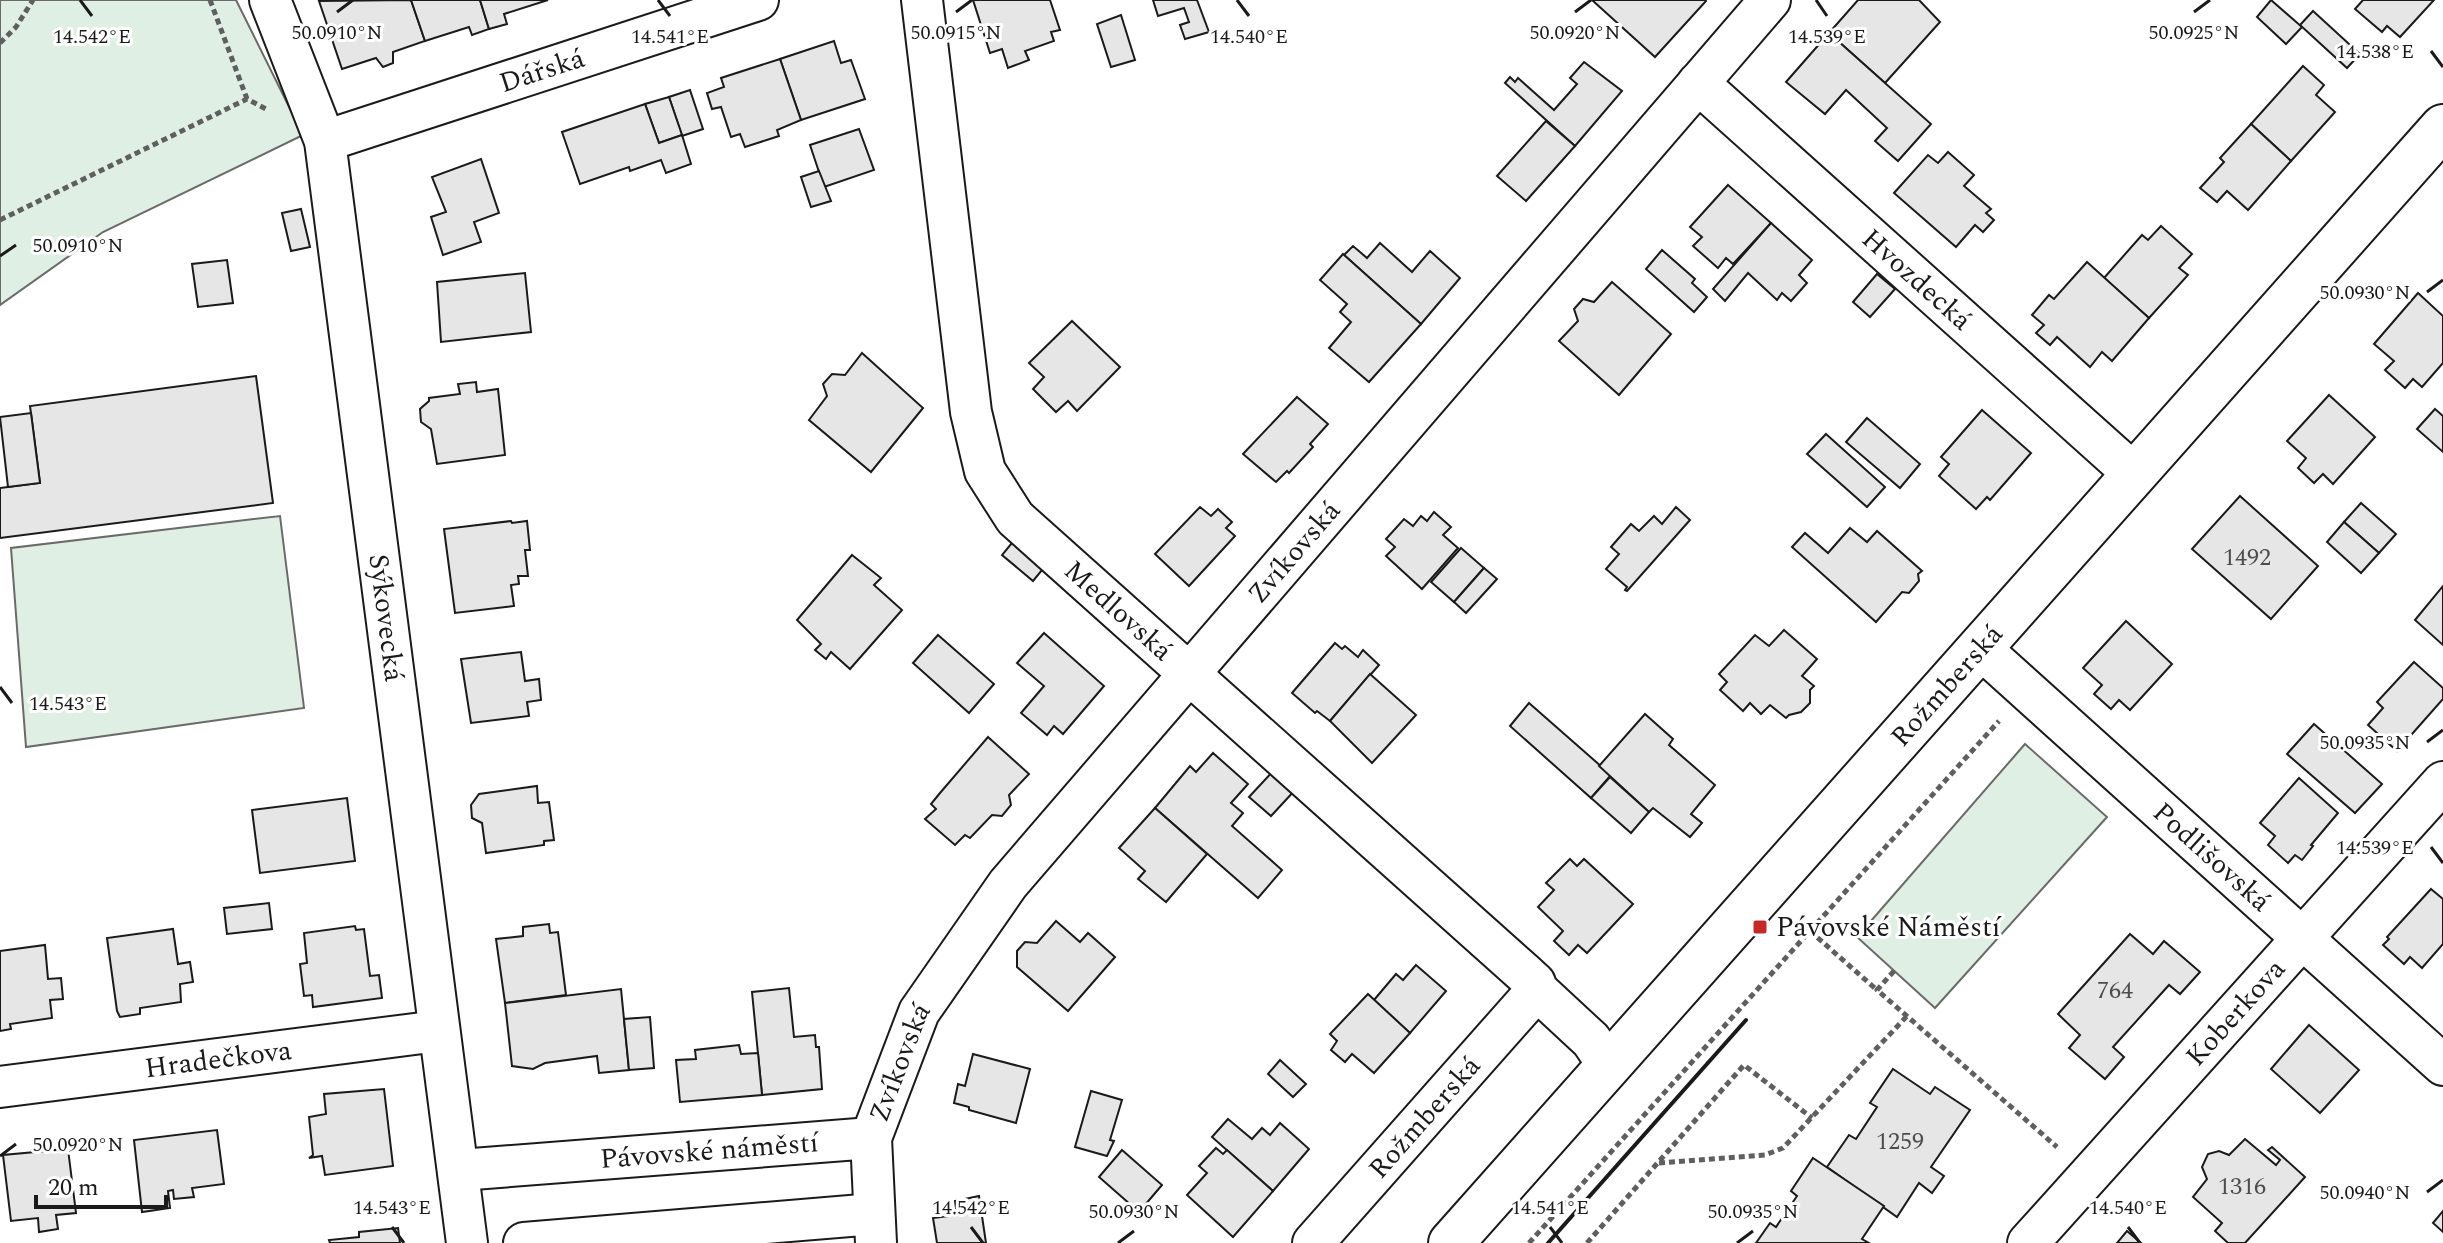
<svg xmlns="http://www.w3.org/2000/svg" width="2443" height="1243" font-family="Spectral,serif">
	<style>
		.green { fill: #e0efe3; stroke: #6a6a6a; stroke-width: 2 }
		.building { fill: #e6e6e6; stroke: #1a1a1a; stroke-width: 2 }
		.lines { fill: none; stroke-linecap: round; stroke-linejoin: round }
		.street-casing { stroke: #1a1a1a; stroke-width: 44 }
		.secondary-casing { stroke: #1a1a1a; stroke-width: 48 }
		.path { stroke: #5f5f5f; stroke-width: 5; stroke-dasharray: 6 4; stroke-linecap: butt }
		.street { stroke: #fff; stroke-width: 40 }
		.secondary { stroke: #fff; stroke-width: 44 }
		.wall { stroke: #1a1a1a; stroke-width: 4 }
		.ticks { fill: none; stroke: #1a1a1a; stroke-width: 3 }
		.poi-dot { fill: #c62828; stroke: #fff; stroke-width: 3 }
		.labels { text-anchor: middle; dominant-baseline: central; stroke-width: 6; stroke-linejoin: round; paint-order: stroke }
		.number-label { font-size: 24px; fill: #4d4d4d }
		.street-label { font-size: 28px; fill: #1a1a1a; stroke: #fff }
		.poi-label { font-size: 28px; fill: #1a1a1a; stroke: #fff; text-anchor: start }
		.ticks-label { font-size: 20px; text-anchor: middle; fill: #1a1a1a; stroke: #fff; stroke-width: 6; stroke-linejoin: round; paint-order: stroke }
	</style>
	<rect width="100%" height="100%" fill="#fff"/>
	<g class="green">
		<polygon points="0,0 236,0 303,135 103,232 0,305"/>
		<polygon points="280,516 304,708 26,747 11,548"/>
		<polygon points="2025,744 2107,817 1935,1008 1857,937"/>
	</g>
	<g class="building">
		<polygon points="411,0 425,41 393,52 393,63 383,67 376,58 342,69 319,1"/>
		<polygon points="411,0 480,0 489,29 472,35 469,27 425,41"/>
		<polygon points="480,0 548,0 504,14 507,24 489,29"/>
		<polygon points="973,0 1050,0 1060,30 1051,32 1054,41 1025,51 1029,60 1008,68 1002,49 990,53"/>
		<polygon points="1153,0 1197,0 1209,32 1185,39 1180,25 1189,22 1184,8 1158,16"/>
		<polygon points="1592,0 1705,0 1706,1 1655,57"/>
		<polygon points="1858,0 1919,0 1940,22 1885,83 1829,33"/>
		<polygon points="2271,0 2302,27 2286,44 2257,17"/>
		<polygon points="2363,0 2434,0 2400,37 2387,26 2382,32 2355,9"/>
		<polygon points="2313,11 2360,54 2347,68 2300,25"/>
		<polygon points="1121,15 1135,60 1111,67 1097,24"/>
		<polygon points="1829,33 1931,124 1898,161 1875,141 1887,128 1846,90 1825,114 1786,82"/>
		<polygon points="834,41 841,63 851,60 865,99 801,120 780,59"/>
		<polygon points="780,59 801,120 777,130 779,136 745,147 740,134 731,137 721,107 712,109 707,93 724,87 721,78"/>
		<polygon points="1584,62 1622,91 1575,146 1505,83 1510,77 1515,82 1518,78 1554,110 1577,84 1570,78"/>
		<polygon points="2303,66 2324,85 2316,95 2335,112 2291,161 2251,124"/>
		<polygon points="690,90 703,129 682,136 669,97"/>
		<polygon points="669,97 682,135 659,143 645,104"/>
		<polygon points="645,104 659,143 682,135 691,164 666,173 661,160 630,171 629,167 580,184 562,132"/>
		<polygon points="1546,121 1575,146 1526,201 1497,176"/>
		<polygon points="2251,124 2291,161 2248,210 2227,191 2217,202 2200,188 2224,162 2220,158"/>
		<polygon points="859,129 874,170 824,187 810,145"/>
		<polygon points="1948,152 1974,175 1964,186 1991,209 1986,213 1994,220 1983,232 1975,225 1956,247 1894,193 1928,155 1938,163"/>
		<polygon points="481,159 499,213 474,222 481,242 443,255 431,217 446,212 432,177"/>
		<polygon points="819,171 831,201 811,207 801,177"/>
		<polygon points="1728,185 1771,223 1733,264 1726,258 1718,268 1693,246 1702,237 1690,227"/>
		<polygon points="301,209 310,247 291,251 282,213"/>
		<polygon points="1771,223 1812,260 1799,275 1807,283 1791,301 1782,293 1777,300 1748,273 1725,301 1713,289"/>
		<polygon points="2161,226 2192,254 2179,268 2188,275 2149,318 2104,278 2142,235 2148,240"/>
		<polygon points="1380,243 1412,272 1430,251 1460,278 1421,324 1344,255 1353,246 1367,258"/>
		<polygon points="1662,250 1695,279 1692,283 1707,297 1694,312 1646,269"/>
		<polygon points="1343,254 1421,324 1369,382 1329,348 1351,322 1340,312 1347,304 1320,280"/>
		<polygon points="227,260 233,303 198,307 192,264"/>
		<polygon points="2087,262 2149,318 2112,361 2102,352 2090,367 2057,337 2050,345 2036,333 2044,325 2032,315 2049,295 2054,299"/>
		<polygon points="525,273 531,332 441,342 437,282"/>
		<polygon points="1877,274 1895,289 1870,317 1853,302"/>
		<polygon points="1612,282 1671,334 1619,395 1559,341 1578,321 1574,309 1583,299 1594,302"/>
		<polygon points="2418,293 2443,316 2443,363 2422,387 2413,379 2405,388 2385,370 2394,361 2374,344"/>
		<polygon points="1072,321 1120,367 1077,411 1068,401 1056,412 1033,389 1044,377 1029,363"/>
		<polygon points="862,353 923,408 871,472 809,420 827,396 823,384 832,374 845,375"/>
		<polygon points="256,376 273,503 0,538 0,488 40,483 30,406"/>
		<polygon points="476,382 477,392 498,389 505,455 437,464 431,429 421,422 420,409 429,401 429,398 460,394 458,384"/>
		<polygon points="2329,395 2375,437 2333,484 2323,474 2314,483 2298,468 2306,458 2287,441"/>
		<polygon points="1297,397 1328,424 1310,444 1313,447 1289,473 1287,471 1276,482 1243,454"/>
		<polygon points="2435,409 2443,416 2443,452 2417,429"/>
		<polygon points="1982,410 2031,453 1990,500 1987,497 1976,509 1939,476 1949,464 1941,457"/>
		<polygon points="31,413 40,483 8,487 0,417"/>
		<polygon points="1867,418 1920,464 1900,488 1846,442"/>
		<polygon points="1826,434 1885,487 1867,507 1807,454"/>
		<polygon points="2240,496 2318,566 2271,619 2192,549"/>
		<polygon points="2361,503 2396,534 2379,553 2344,522"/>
		<polygon points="1200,507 1211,516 1218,509 1232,522 1226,528 1235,536 1189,586 1155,554"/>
		<polygon points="1676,507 1690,520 1627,591 1625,590 1627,587 1606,569 1619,554 1611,547 1631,524 1639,531 1654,516 1662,524"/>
		<polygon points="1434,512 1451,527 1443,535 1458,548 1422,589 1386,556 1395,547 1386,539 1404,519 1413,526 1421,516 1427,521"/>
		<polygon points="511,521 512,523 527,521 530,550 525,550 528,576 518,576 519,584 511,585 514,606 455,613 444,529"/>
		<polygon points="2344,522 2379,553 2361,573 2327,542"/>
		<polygon points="1850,528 1867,542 1877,531 1922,571 1918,574 1919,581 1909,593 1902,592 1876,622 1792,547 1805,533 1828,553"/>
		<polygon points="1016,538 1047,564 1033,581 1002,555"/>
		<polygon points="1461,548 1484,568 1454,602 1431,582"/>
		<polygon points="852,555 881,578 874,585 902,610 850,669 831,652 826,659 815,650 821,644 797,620"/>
		<polygon points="1484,568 1497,579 1466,613 1454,602"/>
		<polygon points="2443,586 2443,645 2415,620"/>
		<polygon points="2126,621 2172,664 2130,710 2119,700 2111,709 2094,694 2102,685 2083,668"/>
		<polygon points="1784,630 1817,659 1802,676 1814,686 1810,690 1810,703 1801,712 1789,715 1786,718 1770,705 1761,714 1750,703 1743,711 1720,690 1727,682 1719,674 1755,635 1769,646"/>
		<polygon points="1044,633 1104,686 1063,734 1054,726 1047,735 1021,713 1044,686 1017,663"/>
		<polygon points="938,635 994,684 969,713 913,663"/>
		<polygon points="1335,643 1342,649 1345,646 1358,657 1363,650 1379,665 1330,721 1317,711 1315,713 1292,693"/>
		<polygon points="521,652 525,681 539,679 541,700 527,702 529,716 471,723 461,659"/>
		<polygon points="2414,662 2443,688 2443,699 2397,751 2368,725 2383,708 2377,702"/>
		<polygon points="1370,674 1416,715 1372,763 1330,721"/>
		<polygon points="1529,703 1611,775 1591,798 1510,726"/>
		<polygon points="1645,714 1673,739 1669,745 1715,785 1691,814 1702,823 1690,837 1653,808 1649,812 1599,766"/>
		<polygon points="2314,724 2382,784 2355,813 2287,754"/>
		<polygon points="988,737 1029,774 1009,795 1011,805 1002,816 992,815 970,838 965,835 955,845 925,819 936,809 931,804 940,793"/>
		<polygon points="1213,753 1248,784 1231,803 1243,813 1232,826 1282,870 1258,898 1155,808 1190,766 1196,772"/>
		<polygon points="1274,770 1296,789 1271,816 1249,797"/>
		<polygon points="1610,777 1649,812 1631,833 1591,798"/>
		<polygon points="2299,778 2338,813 2311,845 2313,846 2302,860 2295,855 2288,863 2268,845 2275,836 2260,823"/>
		<polygon points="537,786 538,803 549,802 554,840 544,841 544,845 486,853 482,823 472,818 471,805 479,794"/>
		<polygon points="347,798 355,861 260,873 252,810"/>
		<polygon points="1155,808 1207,854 1166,902 1138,879 1145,871 1119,848"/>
		<polygon points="1570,859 1577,866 1584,859 1633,904 1587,953 1578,945 1569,955 1554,941 1563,931 1538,907 1554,890 1546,883"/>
		<polygon points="2431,889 2443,899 2443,944 2422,968 2410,957 2404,964 2383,945 2389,939 2387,937"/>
		<polygon points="269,903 272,929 227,934 224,908"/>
		<polygon points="1056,921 1080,942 1088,933 1115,957 1068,1011 1017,967 1017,951 1025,942 1037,943"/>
		<polygon points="549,924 550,933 558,932 566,995 505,1003 496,939 523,936 523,927"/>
		<polygon points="355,926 356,930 364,929 370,976 379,975 382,998 313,1007 312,995 304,996 300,964 307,963 304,933"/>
		<polygon points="173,929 178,964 190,962 193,982 180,984 181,1002 140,1008 140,1014 120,1017 117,1011 107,938"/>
		<polygon points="2130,934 2153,954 2164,941 2200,972 2180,994 2169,985 2113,1047 2124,1057 2105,1079 2069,1048 2080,1035 2058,1014"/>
		<polygon points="45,945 48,979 61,978 63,999 50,1000 52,1018 10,1024 11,1029 0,1031 0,951"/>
		<polygon points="1416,965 1446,991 1410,1033 1374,1000 1396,974 1403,980"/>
		<polygon points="789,988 794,1037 815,1035 816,1047 819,1047 822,1089 762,1095 752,992"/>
		<polygon points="621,989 629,1070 599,1073 597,1056 545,1063 533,1069 512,1066 505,1003"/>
		<polygon points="1368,994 1410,1033 1374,1073 1352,1054 1345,1062 1331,1050 1337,1041 1330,1034"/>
		<polygon points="650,1017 654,1068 629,1070 624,1019"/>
		<polygon points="2309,1025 2359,1070 2320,1113 2271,1069"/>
		<polygon points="739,1045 741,1054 758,1053 762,1095 680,1102 676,1060 696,1059 695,1050"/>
		<polygon points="973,1054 1030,1069 1016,1123 969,1110 969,1107 954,1103 958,1084 965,1086"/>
		<polygon points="1280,1060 1306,1084 1293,1097 1268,1074"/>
		<polygon points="1893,1069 1930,1094 1935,1087 1970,1110 1931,1167 1944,1176 1932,1193 1919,1183 1897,1217 1827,1167 1849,1135 1856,1139 1877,1107 1870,1103"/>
		<polygon points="384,1089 393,1166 325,1175 322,1156 309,1158 313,1155 309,1117 326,1114 324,1094"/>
		<polygon points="1091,1091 1122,1100 1110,1140 1114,1141 1107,1156 1075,1147"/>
		<polygon points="1228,1119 1252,1139 1262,1128 1270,1135 1280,1123 1309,1149 1273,1191 1212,1137"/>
		<polygon points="217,1130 224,1184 192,1188 194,1197 174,1199 173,1190 168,1191 170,1208 142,1212 134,1140"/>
		<polygon points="2245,1139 2276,1165 2280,1160 2268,1150 2272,1147 2305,1177 2245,1243 2228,1243 2215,1231 2222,1223 2193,1197 2207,1179 2202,1167 2208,1154 2219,1151 2229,1155"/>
		<polygon points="1216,1148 1223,1154 1227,1150 1273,1191 1233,1237 1187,1195 1207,1173 1199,1166"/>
		<polygon points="68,1149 76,1213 56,1215 58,1229 39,1232 38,1218 11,1221 3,1155"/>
		<polygon points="1122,1150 1162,1185 1139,1212 1099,1177"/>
		<polygon points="1813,1158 1884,1206 1862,1239 1869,1243 1756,1243 1770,1223 1776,1227 1797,1196 1791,1191"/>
		<polygon points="979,1196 986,1243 937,1243 933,1218 957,1215 955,1201"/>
		<polygon points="2443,1211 2443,1232 2433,1223"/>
		<polygon points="398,1228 400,1243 330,1243 329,1240 359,1237 359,1232"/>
		<polygon points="2127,1231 2141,1243 2117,1243"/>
	</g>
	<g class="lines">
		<g class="street-casing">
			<g id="street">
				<path id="s1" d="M270,0L325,141L467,1243"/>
				<path id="s2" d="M922,0L971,412L985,471L1015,518L1524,973L1535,983L1537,990L1591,1040L1608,1065"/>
				<path id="s3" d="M1698,83L2134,474"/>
				<path id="s4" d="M325,141L758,0"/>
				<path id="s5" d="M1980,648L2443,1065"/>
				<path id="s6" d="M0,1087L438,1031"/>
				<path id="s7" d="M460,1170L871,1138"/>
				<polyline points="524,1243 874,1214"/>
				<path id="s8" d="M876,1243L871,1138L919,1012L1008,884L1770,0"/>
				<path id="s9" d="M1313,1243L1537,990"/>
				<path id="s10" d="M2028,1243L2443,782"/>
			</g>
		</g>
		<g class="secondary-casing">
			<g id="secondary">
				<path id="s11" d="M1451,1243L2443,127"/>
			</g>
		</g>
		<g class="path">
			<polyline points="210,0 247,99"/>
			<polyline points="0,43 16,27 33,0"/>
			<polyline points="0,220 247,99 268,110"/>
			<polyline points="1810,931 1877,990"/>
			<polyline points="1894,971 1877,990 2057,1147"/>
			<polyline points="1659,1163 1765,1155 1783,1148 1907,1016"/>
			<polyline points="1529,1243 1999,721"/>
			<polyline points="1587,1243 1744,1065 1812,1118"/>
		</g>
		<use href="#street" class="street"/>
		<use href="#secondary" class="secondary"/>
		<polyline class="wall" points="1548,1243 1746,1020"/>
	</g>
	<path class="ticks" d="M80,0L92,16M658,0L670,16M1237,0L1249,16M1816,0L1827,16M337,12L353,0M956,12L972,0M1575,12L1591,0M2194,12L2210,0M2431,51L2443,67M0,256L16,245M2427,292L2443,280M0,687L12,703M2427,742L2443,730M2431,847L2443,863M0,1156L16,1144M2427,1192L2443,1180M392,1227L404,1243M971,1227L983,1243M1550,1227L1562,1243M2128,1227L2140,1243M1118,1243L1134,1231M1737,1243L1753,1231"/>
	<rect class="poi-dot" x="1752" y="919" width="16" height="16" rx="4"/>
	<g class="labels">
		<g class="number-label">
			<text x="2247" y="558">1492</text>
			<text x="2115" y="991">764</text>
			<text x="1900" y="1142">1259</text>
			<text x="2242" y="1187">1316</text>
		</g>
		<g class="street-label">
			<text stroke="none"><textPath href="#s4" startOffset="228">Dářská</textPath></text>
			<text stroke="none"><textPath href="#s3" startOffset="294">Hvozdecká</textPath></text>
			<text stroke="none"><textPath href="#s8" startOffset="834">Zvíkovská</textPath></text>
			<text stroke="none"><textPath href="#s2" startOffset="670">Medlovská</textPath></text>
			<text stroke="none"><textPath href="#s1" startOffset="632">Sýkovecká</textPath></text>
			<text stroke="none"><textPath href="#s11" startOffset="746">Rožmberská</textPath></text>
			<text stroke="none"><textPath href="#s5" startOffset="312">Podlišovská</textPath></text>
			<text stroke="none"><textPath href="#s10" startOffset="310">Koberkova</textPath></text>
			<text stroke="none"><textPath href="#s6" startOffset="220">Hradečkova</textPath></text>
			<text stroke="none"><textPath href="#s8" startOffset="186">Zvíkovská</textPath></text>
			<text stroke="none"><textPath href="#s9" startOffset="168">Rožmberská</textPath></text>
			<text stroke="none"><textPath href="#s7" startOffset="250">Pávovské náměstí</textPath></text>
		</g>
		<g class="poi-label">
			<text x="1776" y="927">Pávovské Náměstí</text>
		</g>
	</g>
	<g class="ticks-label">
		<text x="337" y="39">50.0910°N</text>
		<text x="956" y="39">50.0915°N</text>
		<text x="1575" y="39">50.0920°N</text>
		<text x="2194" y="39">50.0925°N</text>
		<text x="92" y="43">14.542°E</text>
		<text x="670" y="43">14.541°E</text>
		<text x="1249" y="43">14.540°E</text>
		<text x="1827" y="43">14.539°E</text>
		<text x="2375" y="58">14.538°E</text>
		<text x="78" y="252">50.0910°N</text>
		<text x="2365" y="299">50.0930°N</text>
		<text x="68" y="710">14.543°E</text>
		<text x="2365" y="749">50.0935°N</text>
		<text x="2375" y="854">14.539°E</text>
		<text x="78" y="1151">50.0920°N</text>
		<text x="2365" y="1199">50.0940°N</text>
		<text x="392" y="1214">14.543°E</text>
		<text x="971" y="1214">14.542°E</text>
		<text x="1550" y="1214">14.541°E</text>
		<text x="2128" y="1214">14.540°E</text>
		<text x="1134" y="1218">50.0930°N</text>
		<text x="1753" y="1218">50.0935°N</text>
	</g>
	<path d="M36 1195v12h130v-12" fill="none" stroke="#1a1a1a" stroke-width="4"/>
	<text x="48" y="1195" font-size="24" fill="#1a1a1a" stroke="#ffffff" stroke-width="6" paint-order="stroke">20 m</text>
</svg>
